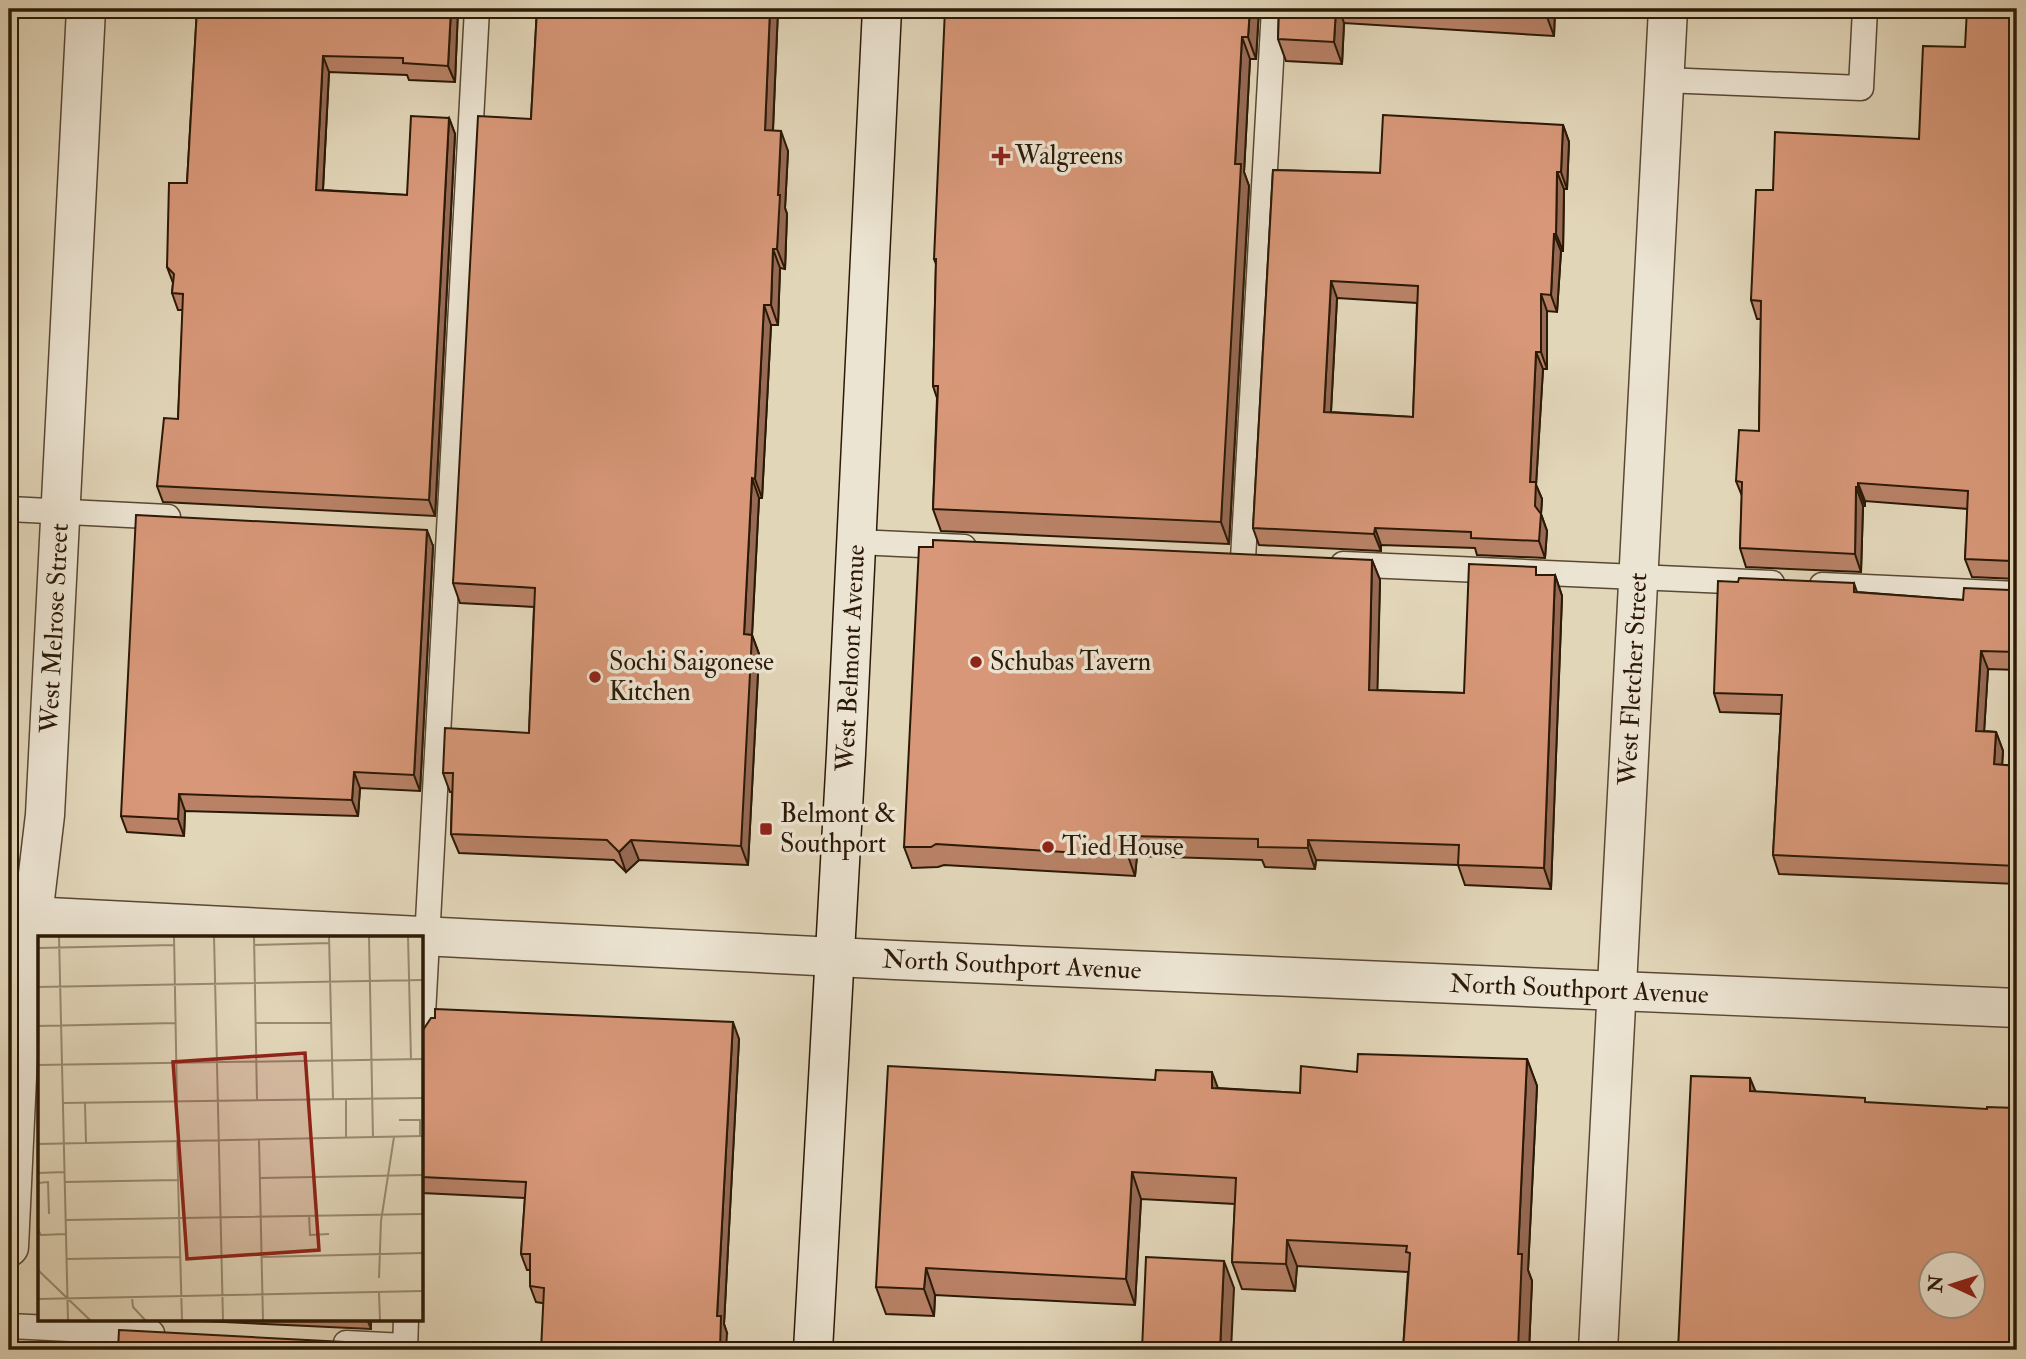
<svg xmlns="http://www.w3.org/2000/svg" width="2026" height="1359" font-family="'IM FELL Double Pica',serif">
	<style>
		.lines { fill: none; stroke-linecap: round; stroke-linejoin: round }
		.service-casing { stroke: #594833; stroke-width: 27 }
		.minor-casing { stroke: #594833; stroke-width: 41 }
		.tertiary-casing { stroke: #594833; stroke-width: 41 }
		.secondary-casing { stroke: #2b1906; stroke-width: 41 }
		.service { stroke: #ece4d2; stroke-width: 24 }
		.minor { stroke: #ece4d2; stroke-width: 38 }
		.tertiary { stroke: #ece4d2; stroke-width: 38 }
		.secondary { stroke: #ece4d2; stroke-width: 38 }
		.wall { fill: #b98267; stroke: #2b1906; stroke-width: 2; fill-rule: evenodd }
		.shaded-wall { fill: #966a54; stroke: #2b1906; stroke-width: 2 }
		.building { fill: #d79778; stroke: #2b1906; stroke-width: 2; fill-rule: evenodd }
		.poi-dot { fill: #8f2418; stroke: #ece4d2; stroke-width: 2.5 }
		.labels { text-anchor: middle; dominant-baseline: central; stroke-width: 7; stroke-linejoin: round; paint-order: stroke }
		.poi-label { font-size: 26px; fill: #2b1906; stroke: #ece4d2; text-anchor: start }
		.street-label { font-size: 26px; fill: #2b1906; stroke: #ece4d2 }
		.inset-road { fill: none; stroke: #998a71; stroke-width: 2 }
		.view { fill: #8f2418; fill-opacity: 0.15; stroke: #8f2418; stroke-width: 3.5 }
		.inset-edge { fill: none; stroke: #2b1906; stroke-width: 3.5 }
	</style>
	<rect width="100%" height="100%" fill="#e2d6b9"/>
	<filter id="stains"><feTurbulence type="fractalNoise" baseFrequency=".00286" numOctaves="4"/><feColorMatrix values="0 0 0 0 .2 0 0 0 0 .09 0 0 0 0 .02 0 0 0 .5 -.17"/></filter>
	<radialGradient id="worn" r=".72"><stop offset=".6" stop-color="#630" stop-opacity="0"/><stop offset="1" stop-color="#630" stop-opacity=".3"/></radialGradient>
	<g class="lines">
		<g class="service-casing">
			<g id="service">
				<polyline points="1664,80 1861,88 1865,9"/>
				<polyline points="9,509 168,517"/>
				<polyline points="857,542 964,547"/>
				<polyline points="1243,559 1274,9"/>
				<polyline points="1343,564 1772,583"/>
				<polyline points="1822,585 2017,594"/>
				<polyline points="422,1033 477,9"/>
				<polyline points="9,1326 152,1333"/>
				<polyline points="346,1343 405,1346"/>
				<polyline points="405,1350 406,1319"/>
			</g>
		</g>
		<g class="minor-casing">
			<g id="minor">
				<path id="s1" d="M9,1247L21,992L33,916L45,815L86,9"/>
				<path id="s2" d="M1598,1350L1668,9"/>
			</g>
		</g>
		<g class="tertiary-casing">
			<g id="tertiary">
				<path id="s3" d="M9,915L895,960L2017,1008"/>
			</g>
		</g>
		<g class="secondary-casing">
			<g id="secondary">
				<path id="s4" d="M813,1350L846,754L882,9"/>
			</g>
		</g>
		<use href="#service" class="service"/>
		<use href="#minor" class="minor"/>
		<use href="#tertiary" class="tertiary"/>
		<use href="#secondary" class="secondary"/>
	</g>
	<g class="wall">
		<polygon points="197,9 458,9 455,82 409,80 407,75 329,72 323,190 407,195 449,118 455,134 435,516 163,502 157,486 178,419 183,310 178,310 172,293 173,283 167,267 187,183"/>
		<polygon points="537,9 778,9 773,131 788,151 785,208 787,214 785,269 780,268 778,325 771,325 762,498 759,498 752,635 759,654 748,865 639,860 626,872 614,860 459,853 451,834 452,792 450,792 443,773 529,733 534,607 460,603 453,583 531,119"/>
		<polygon points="1259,9 1256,59 1250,59 1244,172 1249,186 1229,544 941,531 933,509 937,398 933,386 936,264 934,259"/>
		<polygon points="1279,9 1555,9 1554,36 1344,23 1342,64 1286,61 1278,39"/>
		<polygon points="2017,9 2017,579 1972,577 1965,559 1968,509 1865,501 1865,506 1863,506 1861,572 1746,567 1740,548 1742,496 1736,481 1759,431 1761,319 1757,319 1751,300 1773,190 1919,139 1965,47"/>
		<path d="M1563,125L1569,142L1567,189H1564L1563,251H1561L1557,312L1547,311V369H1543L1536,485L1542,499L1541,514L1547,531L1545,558L1477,555L1475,548L1381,545V551L1259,545L1253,528L1273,170L1380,173ZM1337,298L1417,303L1413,417L1331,412Z"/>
		<polygon points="433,546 420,791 360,788 358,816 185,811 184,836 127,832 121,816"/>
		<polygon points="1372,560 1380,580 1377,690 1464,693 1555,575 1562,596 1551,889 1465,885 1458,865 1316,860 1315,869 1265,867 1262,860 1137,856 1135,876 944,865 938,867 912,868 904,847"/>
		<polygon points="1854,583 1857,592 1963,600 2010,590 2017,587 2017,670 1988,669 1984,731 1996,732 2003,751 2002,765 2017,766 2017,884 1779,874 1773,855 1781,714 1720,712 1714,693"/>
		<polygon points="422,1030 739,1039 724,1324 727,1333 536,1302 530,1286 530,1270 527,1270 521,1254 525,1198 422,1193"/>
		<polygon points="1527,1059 1537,1086 1528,1270 1532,1281 1529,1350 1403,1350 1408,1272 1297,1266 1295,1291 1242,1289 1232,1262 1235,1204 1141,1199 1135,1305 935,1295 934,1316 886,1314 876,1287 1218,1088 1300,1093 1357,1072"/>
		<polygon points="160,1319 371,1319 371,1329"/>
	</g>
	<g class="shaded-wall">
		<polygon points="451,9 458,9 455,82 448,66"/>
		<polygon points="770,9 778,9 772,150 765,130"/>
		<polygon points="1250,9 1259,9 1256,59 1248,37"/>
		<polygon points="1336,9 1339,9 1344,23 1342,64 1334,42"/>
		<polygon points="1546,9 1555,9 1554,36 1546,14"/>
		<polygon points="1242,37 1250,59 1244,172 1249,186 1229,544 1221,522 1235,164"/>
		<polygon points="323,56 329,72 322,207 316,190"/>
		<polygon points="449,118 455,134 435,516 429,500"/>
		<polygon points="1563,125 1569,142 1567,189 1561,172"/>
		<polygon points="781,131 788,151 785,208 787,214 785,269 777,249 778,195"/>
		<polygon points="1557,172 1564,189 1563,251 1556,234"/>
		<polygon points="1554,234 1561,251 1557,312 1551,295"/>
		<polygon points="773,249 780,268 778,325 771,305"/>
		<polygon points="1331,281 1337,298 1330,429 1324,412"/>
		<polygon points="1541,294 1547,311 1547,369 1541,352"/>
		<polygon points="764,305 771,325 762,498 755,479"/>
		<polygon points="1536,352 1543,369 1536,485 1542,499 1541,514 1547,531 1545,558 1539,541 1535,506 1530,482"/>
		<polygon points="752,478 759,498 752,635 759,654 748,865 741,846 744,634"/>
		<polygon points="1858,483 1865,501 1865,506 1858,487"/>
		<polygon points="1856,487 1863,506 1861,572 1855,554"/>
		<polygon points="1375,528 1381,545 1381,551 1374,534"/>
		<polygon points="427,530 433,546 420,791 414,775"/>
		<polygon points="1372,560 1380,580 1377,710 1369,690"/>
		<polygon points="1555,575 1562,596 1551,889 1544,868"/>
		<polygon points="1981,651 1988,669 1983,749 1976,731"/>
		<polygon points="1996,732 2003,751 2001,783 1994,764"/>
		<polygon points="354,772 360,788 358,816 352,800"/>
		<polygon points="179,794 185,811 184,836 178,819"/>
		<polygon points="1130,836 1137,856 1135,876 1128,856"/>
		<polygon points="631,840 639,860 626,872 619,852"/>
		<polygon points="1308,840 1316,860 1315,869 1308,848"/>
		<polygon points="733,1022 739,1039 724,1324 727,1333 726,1350 720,1350 717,1316"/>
		<polygon points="1527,1059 1537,1086 1528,1270 1532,1281 1529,1350 1518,1350 1518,1254"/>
		<polygon points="1212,1072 1222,1099 1212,1088"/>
		<polygon points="1750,1078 1757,1095 1750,1091"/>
		<polygon points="1132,1172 1141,1199 1135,1305 1126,1279"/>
		<polygon points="1287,1240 1297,1266 1295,1291 1286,1264"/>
		<polygon points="1224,1261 1234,1288 1231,1350 1220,1350"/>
		<polygon points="926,1268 935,1295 934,1316 924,1289"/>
		<polygon points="367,1319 371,1319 371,1329"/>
	</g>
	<g class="building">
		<polygon points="197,9 451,9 448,66 403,63 403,58 323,56 316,190 407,195 411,116 449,118 429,500 157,486 164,418 178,419 183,294 172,293 174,274 167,267 169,183 187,183"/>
		<polygon points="537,9 770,9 765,130 781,131 778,195 780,195 777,249 773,249 771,305 764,305 755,479 752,478 744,634 752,635 741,846 631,840 619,852 607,840 451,834 453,773 443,773 445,728 529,733 535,588 453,583 478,116 531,119"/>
		<polygon points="945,9 1250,9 1248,37 1242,37 1235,164 1241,164 1221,522 933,509 938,386 933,386 936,259 934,259"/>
		<polygon points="1279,9 1336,9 1334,42 1278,39"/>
		<polygon points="1462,9 1546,9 1546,14"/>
		<polygon points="1967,9 2017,9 2017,563 2012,561 1965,559 1968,491 1858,483 1858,487 1856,487 1855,554 1740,548 1742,482 1736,481 1739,430 1759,431 1761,301 1751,300 1756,190 1773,190 1775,132 1919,139 1923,46 1965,47"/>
		<path d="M1383,115L1563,125L1561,172H1557L1556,234H1554L1551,295L1541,294V352H1536L1530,482H1536L1535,506L1541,514L1539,541L1471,538V532L1375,528L1374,534L1253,528L1273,170L1380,173ZM1331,281L1418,286L1413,417L1324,412Z"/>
		<polygon points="136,515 427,530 414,775 354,772 352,800 179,794 178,819 121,816"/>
		<polygon points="933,540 1372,560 1369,690 1464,693 1469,564 1536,567 1536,575 1555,575 1544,868 1458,865 1459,845 1308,840 1308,848 1258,847 1258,839 1130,836 1128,856 936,844 931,847 904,847 919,547 933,547"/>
		<polygon points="1739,578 1854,583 1854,592 1963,600 1964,588 2010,590 2017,587 2017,652 1981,651 1976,731 1996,732 1994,764 2017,766 2017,866 1773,855 1782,695 1714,693 1718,581 1738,582"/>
		<polygon points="435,1009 733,1022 717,1316 721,1316 720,1350 541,1350 544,1288 530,1286 530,1254 521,1254 526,1182 422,1177 422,1030 423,1030 431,1018 435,1018"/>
		<polygon points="1358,1054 1527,1059 1518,1254 1522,1254 1518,1350 1403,1350 1410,1253 1406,1252 1407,1246 1287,1240 1286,1264 1232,1262 1236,1178 1132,1172 1126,1279 926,1268 924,1289 876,1287 888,1066 1155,1080 1156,1070 1212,1072 1212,1088 1300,1093 1301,1066 1357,1072"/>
		<path d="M1691,1076L1750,1078V1091L1865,1098V1102L1987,1109V1107L2017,1108V1350H1678ZM1931,1264H1973V1306H1931Z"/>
		<polygon points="1146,1257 1224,1261 1220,1350 1142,1350"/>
		<polygon points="119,1330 364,1343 378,1344 377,1350 118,1350"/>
	</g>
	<g class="poi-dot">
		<path d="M997.5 145.5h7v7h7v7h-7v7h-7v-7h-7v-7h7z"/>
		<circle cx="976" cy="662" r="7"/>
		<circle cx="595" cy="677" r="7"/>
		<rect x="759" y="822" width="14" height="14" rx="3.5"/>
		<circle cx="1048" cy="847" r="7"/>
	</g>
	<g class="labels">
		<g class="poi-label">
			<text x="1015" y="156">Walgreens</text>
			<text x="609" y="662">Sochi Saigonese<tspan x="609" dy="30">Kitchen</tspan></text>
			<text x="990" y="662">Schubas Tavern</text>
			<text x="780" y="814">Belmont &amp;<tspan x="780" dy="30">Southport</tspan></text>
			<text x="1062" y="847">Tied House</text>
		</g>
		<g class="street-label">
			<text stroke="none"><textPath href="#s1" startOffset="621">West Melrose Street</textPath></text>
			<text stroke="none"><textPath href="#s4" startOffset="693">West Belmont Avenue</textPath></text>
			<text stroke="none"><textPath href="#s2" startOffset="672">West Fletcher Street</textPath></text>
			<text stroke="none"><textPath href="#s3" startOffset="1004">North Southport Avenue</textPath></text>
			<text stroke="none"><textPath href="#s3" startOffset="1572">North Southport Avenue</textPath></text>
		</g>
	</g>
	<g transform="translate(38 936)">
		<rect width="385" height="385" fill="#e2d6b9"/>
		<path class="inset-road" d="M21,0L30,385M136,0L139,166M176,0L185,385M216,0L219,164M291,0L295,163M331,0L335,202M370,0L373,124M216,9L291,7M0,12L136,9M0,51L385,44M217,87H293M0,90L138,87M0,129L385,123M308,163V202M25,167L385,162M47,167L48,207M361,184H382V201M221,204L225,385M139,205L144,385M0,208L385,200M0,237L26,236M222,242L385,239M27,246L140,244M0,247L10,246L11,278M271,279L272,299L291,298M28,284L385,278M0,294L3,299L28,298M224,321L385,317M28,323L142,321M0,334L53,385M341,342L343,285L356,201M341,356L342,385M94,361L95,371L108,385M0,363L385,355"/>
		<path class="view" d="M267,117L281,314L149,323L135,126Z"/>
		<rect width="385" height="385" class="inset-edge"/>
	</g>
	<rect width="2026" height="1359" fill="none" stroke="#e2d6b9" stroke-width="35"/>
	<rect x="10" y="10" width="2005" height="1338" fill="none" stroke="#2b1906" stroke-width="3.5"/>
	<rect x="18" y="18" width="1991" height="1324" fill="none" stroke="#2b1906" stroke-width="2"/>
	<g transform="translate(1952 1285) rotate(274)"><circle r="33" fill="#ece4d2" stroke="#9f9380" stroke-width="2"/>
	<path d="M0-5L12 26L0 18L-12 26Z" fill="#8f2418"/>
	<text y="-10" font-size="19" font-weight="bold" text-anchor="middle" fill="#2b1906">N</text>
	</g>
	<rect width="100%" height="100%" filter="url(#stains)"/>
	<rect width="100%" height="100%" fill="url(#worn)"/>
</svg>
